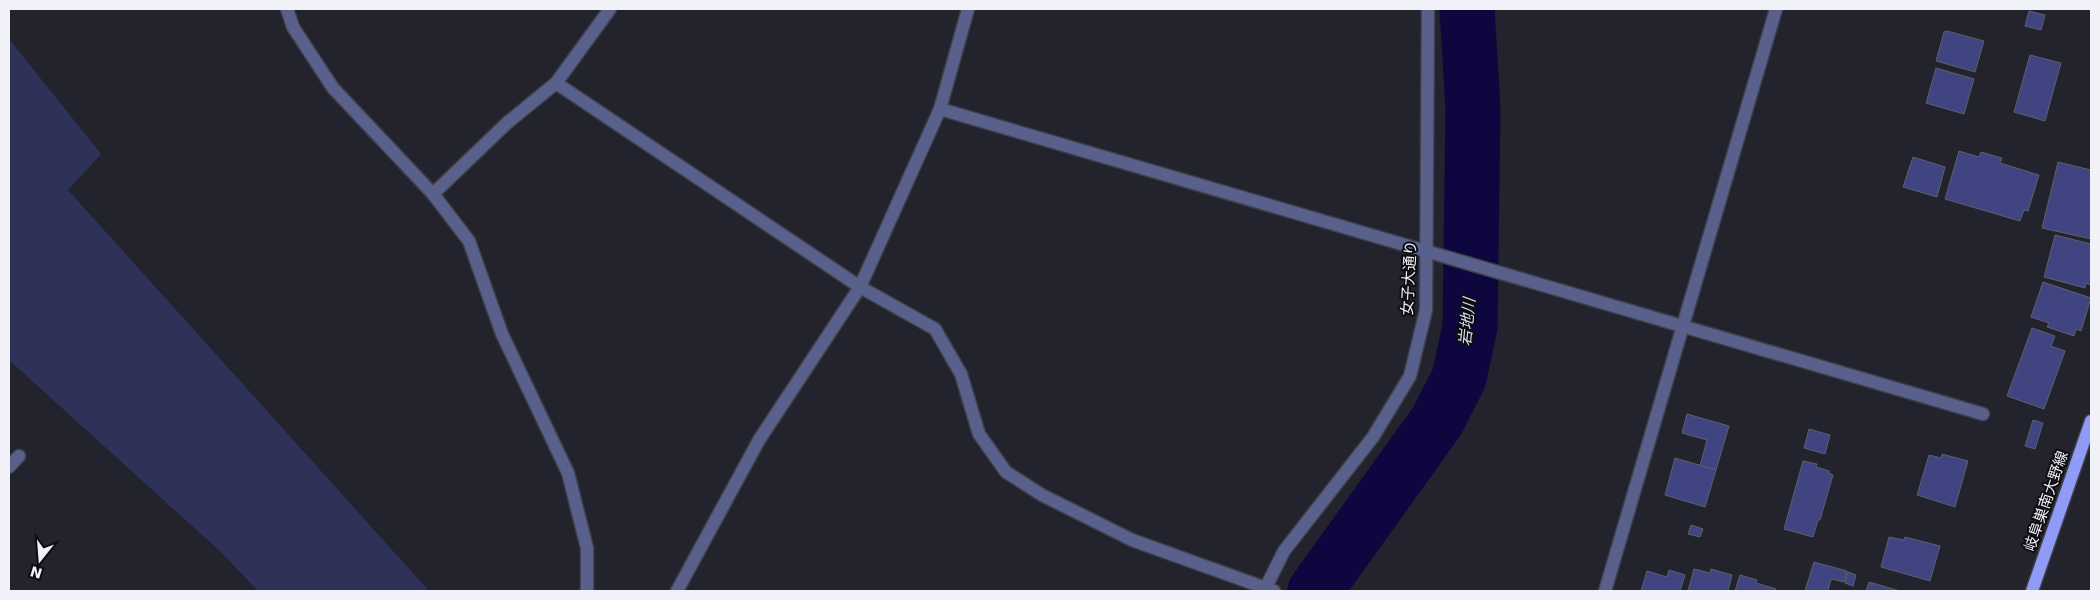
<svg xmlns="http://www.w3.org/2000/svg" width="2100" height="600" font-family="'DejaVu Sans','Noto Sans JP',sans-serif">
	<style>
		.green { fill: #2e3259 }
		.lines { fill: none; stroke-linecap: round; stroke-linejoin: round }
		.river { stroke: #0e063e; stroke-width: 55 }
		.building { fill: #404480; stroke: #5e606b }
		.minor-casing { stroke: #3f4049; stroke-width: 15 }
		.major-casing { stroke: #3f4049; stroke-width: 15 }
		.minor { stroke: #5a608c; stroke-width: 12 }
		.major { stroke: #909af7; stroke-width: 12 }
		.labels { text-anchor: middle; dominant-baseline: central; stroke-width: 4; stroke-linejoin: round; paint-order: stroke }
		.street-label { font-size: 15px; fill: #f0f2f8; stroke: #0c0d11 }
		.water-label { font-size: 16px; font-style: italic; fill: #d9dcef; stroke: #0c0d11 }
	</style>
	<rect width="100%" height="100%" fill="#22232d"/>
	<polygon class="green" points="9,39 101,154 68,190 429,591 258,591 222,553 9,360"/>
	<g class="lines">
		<polyline class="river" points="1315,591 1437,421 1459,378 1470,327 1473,108 1467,9"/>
	</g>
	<g class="building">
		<polygon points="2029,11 2045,15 2041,30 2025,26"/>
		<polygon points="1947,31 1984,41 1975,72 1936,61 1944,32"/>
		<polygon points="2030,55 2061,63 2045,121 2014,112"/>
		<polygon points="1936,68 1974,79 1964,114 1926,103"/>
		<polygon points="1959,151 1979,157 1981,152 2002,158 2000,163 2039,175 2028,211 2024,210 2020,221 1945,199"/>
		<polygon points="1913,157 1945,167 1937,197 1903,187"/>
		<polygon points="2058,162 2091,170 2091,239 2042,228"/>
		<polygon points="2055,235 2091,244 2091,285 2086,283 2085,288 2044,277"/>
		<polygon points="2043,282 2091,298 2081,331 2076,329 2074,336 2047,327 2049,323 2031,317"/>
		<polygon points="2032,328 2055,336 2051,346 2065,351 2044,409 2007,396"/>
		<polygon points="1687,414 1729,426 1716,470 1700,466 1707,440 1682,433"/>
		<polygon points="2033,420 2043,423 2035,449 2025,446"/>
		<polygon points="1809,429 1830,435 1825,454 1804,448"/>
		<polygon points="1942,454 1968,461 1955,507 1917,495 1929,455 1941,458"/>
		<polygon points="1675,458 1716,470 1705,507 1665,495"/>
		<polygon points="1803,461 1817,464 1816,467 1829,471 1829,473 1833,475 1820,520 1818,520 1813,537 1784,529"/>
		<polygon points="1691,525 1703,529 1700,537 1688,534"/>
		<polygon points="1889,537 1904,540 1905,537 1940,546 1930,581 1881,567"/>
		<polygon points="1814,562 1847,571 1844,582 1831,579 1828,591 1805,591"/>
		<polygon points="1694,569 1710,573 1711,569 1732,575 1728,591 1688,591"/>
		<polygon points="1669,570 1685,575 1680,591 1641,591 1647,571 1667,577"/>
		<polygon points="1848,572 1856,575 1853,586 1845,583"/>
		<polygon points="1740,575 1757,580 1756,583 1776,589 1775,591 1735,591"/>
		<polygon points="1869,582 1900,591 1866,591"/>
	</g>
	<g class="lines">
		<g class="minor-casing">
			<g id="minor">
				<polyline points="287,9 293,27 333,88 433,194 469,241 502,334 568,473 587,548 587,591"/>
				<polyline points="556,83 860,287 935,329 961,374 979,434 1006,472 1042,495 1132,540 1274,591"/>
				<polyline points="940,109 1983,414"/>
				<polyline points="433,194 507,123 556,83 610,9"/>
				<polyline points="9,467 19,456"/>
				<polyline points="677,591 759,440 860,287 940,109 968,9"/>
				<polyline points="1264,591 1284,551 1373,437 1410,376 1426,310 1428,9"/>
				<polyline points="1605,591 1776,9"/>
			</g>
		</g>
		<g class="major-casing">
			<polyline id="major" points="2032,591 2091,421"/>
		</g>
		<use href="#minor" class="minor"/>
		<use href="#major" class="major"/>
	</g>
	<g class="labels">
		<g class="street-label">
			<text transform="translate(1409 278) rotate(-87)">女子大通り</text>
			<text transform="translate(2046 501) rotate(-71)">岐阜巣南大野線</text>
		</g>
		<g class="water-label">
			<text transform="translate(1467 322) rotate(-84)">岩地川</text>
		</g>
	</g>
	<rect width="2100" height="600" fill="none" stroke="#f0f2f8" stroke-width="20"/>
	<g transform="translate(40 560) rotate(197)" stroke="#0c0d11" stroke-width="4" paint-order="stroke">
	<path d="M0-4L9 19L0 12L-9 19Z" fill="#f0f2f8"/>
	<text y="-8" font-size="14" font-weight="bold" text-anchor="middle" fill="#f0f2f8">N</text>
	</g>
</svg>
